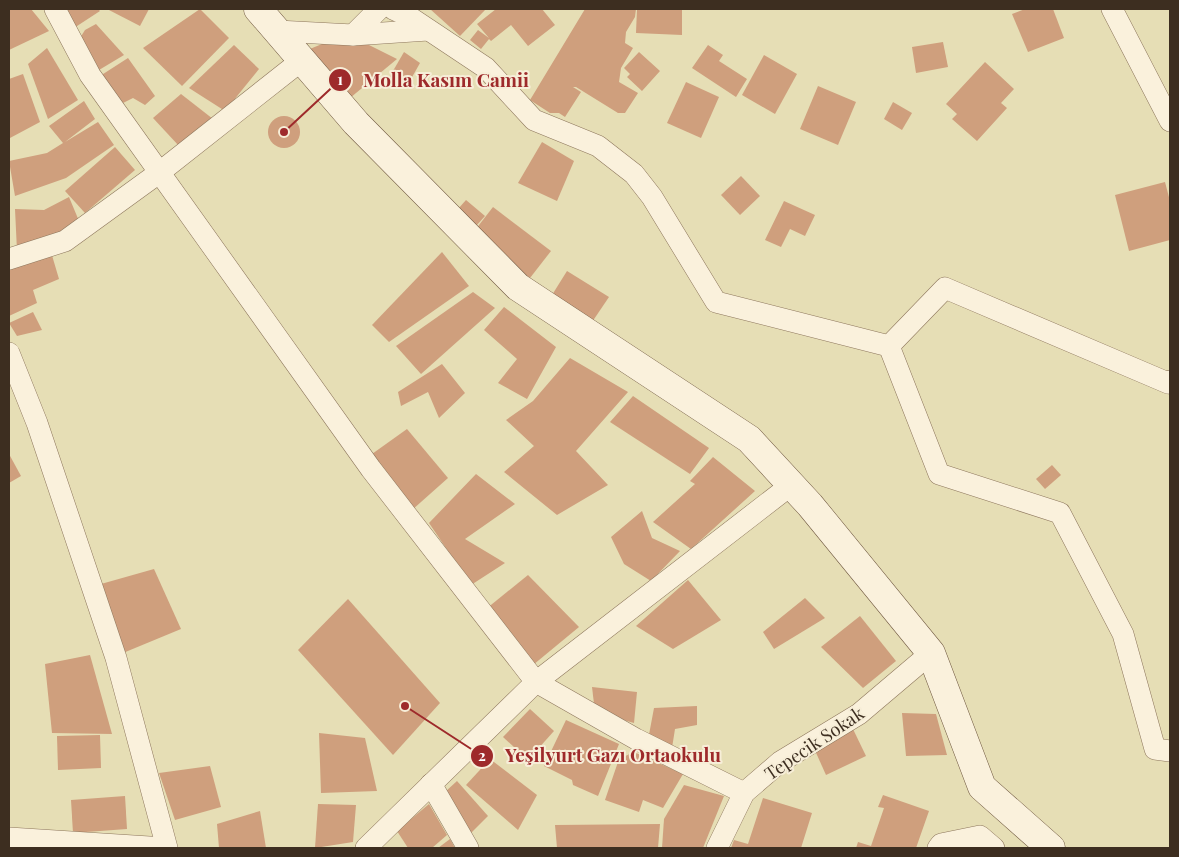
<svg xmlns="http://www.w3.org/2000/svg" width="1179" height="857" font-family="'Playfair Display',serif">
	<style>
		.farmland { fill: #e6deb5 }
		.building { fill: #cf9f7d }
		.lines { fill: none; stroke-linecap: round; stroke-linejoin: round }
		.minor-casing { stroke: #8d765c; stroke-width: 22 }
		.secondary-casing { stroke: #6f573f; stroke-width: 29 }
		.minor { stroke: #faf1dc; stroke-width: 21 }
		.secondary { stroke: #faf1dc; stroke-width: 28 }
		.labels { text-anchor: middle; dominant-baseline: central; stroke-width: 4; stroke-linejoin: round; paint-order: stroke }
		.street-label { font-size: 18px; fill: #3d2e20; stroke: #f7eed8 }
		.leader { fill: none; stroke: #9e2a2b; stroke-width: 2 }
		.callout-dot { fill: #9e2a2b; stroke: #f7eed8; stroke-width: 2 }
		.mark-label { font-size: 15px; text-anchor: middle; font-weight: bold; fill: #fff }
		.callout-label { font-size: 19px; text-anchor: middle; font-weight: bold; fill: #9e2a2b; stroke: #f7eed8; stroke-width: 4; stroke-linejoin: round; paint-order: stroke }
	</style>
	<rect width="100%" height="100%" fill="#f0e4c8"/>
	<rect class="farmland" x="9" y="9" width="1161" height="839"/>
	<g class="building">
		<polygon points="9,9 31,9 49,31 9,50"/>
		<polygon points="60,9 98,9 100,11 74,28"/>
		<polygon points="107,9 149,9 140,26"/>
		<polygon points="200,9 229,38 182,86 143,48"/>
		<polygon points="430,9 486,9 460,36"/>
		<polygon points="496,9 542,9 555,25 528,46 511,25 491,41 489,39 481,49 470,40 478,30 489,38 477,24"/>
		<polygon points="585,9 636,9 635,17 626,32 625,43 633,48 621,68 619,82 638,93 625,113 618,113 576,87 573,87 581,92 565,117 559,113 550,113 530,100"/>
		<polygon points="637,9 682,9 682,35 636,33"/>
		<polygon points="1025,9 1053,9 1064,38 1028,52 1012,14"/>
		<polygon points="96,24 124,55 99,70 80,38 85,30"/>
		<polygon points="943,42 948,67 916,73 912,47"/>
		<polygon points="322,44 369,45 397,59 350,98 305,51"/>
		<polygon points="234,45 259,69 225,111 189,88"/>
		<polygon points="708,45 723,55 719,61 747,79 736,97 692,68"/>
		<polygon points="47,48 78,100 48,119 28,64"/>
		<polygon points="404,52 420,63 407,86 386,83"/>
		<polygon points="639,52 660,71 642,91 627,77 630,74 624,68"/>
		<polygon points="764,55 797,74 775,114 742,95"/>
		<polygon points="128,58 155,96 145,105 133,98 121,104 100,76"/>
		<polygon points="985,62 1014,89 1001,103 1007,108 977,141 952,119 957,114 946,104"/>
		<polygon points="23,74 40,122 10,138 9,79"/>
		<polygon points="686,82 719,97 701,138 667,123"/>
		<polygon points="818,86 856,102 838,145 800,129"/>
		<polygon points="181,94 213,119 179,146 153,118"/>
		<polygon points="84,101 95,119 65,142 98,122 114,145 66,178 15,196 9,161 47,153 63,143 49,126"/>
		<polygon points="893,102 912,113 902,130 884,119"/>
		<circle cx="284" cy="132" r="16"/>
		<polygon points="542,142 574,161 557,201 518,183"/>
		<polygon points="115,147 135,170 85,213 65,191"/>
		<polygon points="741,176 760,196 740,215 721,195"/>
		<polygon points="1165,182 1170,201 1170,240 1129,251 1115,195"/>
		<polygon points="69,197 79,221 48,242 17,251 15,209 44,210"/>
		<polygon points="466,200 485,216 469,234 450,218"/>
		<polygon points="784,201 815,215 805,236 790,229 781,247 765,240"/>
		<polygon points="493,207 551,251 530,278 472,234"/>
		<polygon points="51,252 59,279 33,290 37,303 9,316 9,261"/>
		<polygon points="442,252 469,286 389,342 372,325"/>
		<polygon points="567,271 609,297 588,328 547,303"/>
		<polygon points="473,292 495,308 421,374 396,346"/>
		<polygon points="504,307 556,347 527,399 498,383 517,359 484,330"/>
		<polygon points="33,312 42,330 17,336 9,323"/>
		<polygon points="570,358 628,392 576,451 608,485 557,515 504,472 534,446 506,420 533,401"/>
		<polygon points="442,364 465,393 439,418 428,392 401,406 398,392"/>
		<polygon points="633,396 709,448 690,474 610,422"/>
		<polygon points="407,429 448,478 412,510 372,454"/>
		<polygon points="9,454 21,476 9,483"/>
		<polygon points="713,457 755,491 691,549 653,522 695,484 690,481"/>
		<polygon points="1052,465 1061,475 1045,489 1036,479"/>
		<polygon points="476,474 515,504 465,539 505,563 471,585 429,523"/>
		<polygon points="642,511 652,538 680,551 651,581 624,564 611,537"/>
		<polygon points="154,569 181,629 123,653 101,584"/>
		<polygon points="528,575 579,627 533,665 486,609"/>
		<polygon points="688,580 721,620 673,649 636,626"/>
		<polygon points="805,598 825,618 774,649 763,632"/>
		<polygon points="348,599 440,703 393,755 298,650"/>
		<polygon points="860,616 896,661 863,688 821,647"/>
		<polygon points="90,655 112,734 52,733 45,664"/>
		<polygon points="592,687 637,692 634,723 595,712"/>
		<polygon points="697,706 697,725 675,729 672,748 648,740 654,708"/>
		<polygon points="530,709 554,731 528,760 503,737"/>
		<polygon points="902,713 936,714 947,755 906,756"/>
		<polygon points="566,720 619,744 598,796 573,785 572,780 544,766"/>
		<polygon points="852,727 866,756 826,775 813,746"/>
		<polygon points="319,733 365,738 377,791 321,793"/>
		<polygon points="100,735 101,768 58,770 57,736"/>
		<polygon points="634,752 683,774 663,808 643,800 639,812 605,800 619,759"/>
		<polygon points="490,759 537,795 518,830 466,785"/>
		<polygon points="210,766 221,807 175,820 159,773"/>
		<polygon points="457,781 488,816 460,844 433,803"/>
		<polygon points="684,785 724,796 703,848 662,848 664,819"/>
		<polygon points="883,795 929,811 916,848 856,848 858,842 871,846 884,808 878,807"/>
		<polygon points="125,796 127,829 73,833 71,800"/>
		<polygon points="763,798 812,813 801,848 731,848 734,840 748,844"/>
		<polygon points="318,804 356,805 353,842 315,848"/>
		<polygon points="429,804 447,835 432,848 408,848 397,831"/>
		<polygon points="260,811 266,848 219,848 217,824"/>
		<polygon points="660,824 658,848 557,848 555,825"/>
		<polygon points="450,839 455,848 438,848"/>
	</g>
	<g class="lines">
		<g class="minor-casing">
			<g id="minor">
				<polyline points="55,9 90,75 371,469 536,682 636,739 744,793"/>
				<polyline points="393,9 408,16 486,68 534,120 598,146 634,174 652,197 716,302 889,346 945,288 1168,383 1170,381"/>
				<polyline points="1112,9 1170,121"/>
				<polyline points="277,31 353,35 428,30"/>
				<polyline points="353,35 379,9"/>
				<polyline points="9,259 65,241 160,172 302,60"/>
				<polyline points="889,346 939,474 1060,513 1123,634 1155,749 1170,751"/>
				<polyline points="9,353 37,423 116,658 167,848"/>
				<polyline points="431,784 468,848"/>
				<polyline points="9,838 165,848"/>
				<polyline points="366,848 536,682 791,485"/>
				<polyline points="717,848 744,793 780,762 859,714 931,653"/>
				<polyline points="938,848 941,844 980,836 994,848"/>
			</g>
		</g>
		<g class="secondary-casing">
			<polyline id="secondary" points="258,9 356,123 518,287 749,439 810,505 931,653 982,787 1051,848"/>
		</g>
		<use href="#minor" class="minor"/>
		<use href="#secondary" class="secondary"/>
	</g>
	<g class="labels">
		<g class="street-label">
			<text transform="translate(814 743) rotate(-34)">Tepecik Sokak</text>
		</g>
	</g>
	<path class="leader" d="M284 132L340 80M405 706L482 756"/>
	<g class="callout-dot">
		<circle cx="284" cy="132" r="5"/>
		<circle cx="405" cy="706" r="5"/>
		<circle cx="340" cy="80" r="12"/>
		<circle cx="482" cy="756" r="12"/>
	</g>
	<g class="mark-label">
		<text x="340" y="85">1</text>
		<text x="482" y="761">2</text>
	</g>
	<g class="callout-label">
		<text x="446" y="87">Molla Kasım Camii</text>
		<text x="613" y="762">Yeşilyurt Gazı Ortaokulu</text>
	</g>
	<rect width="1179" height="857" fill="none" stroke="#3d2e20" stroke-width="20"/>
</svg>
